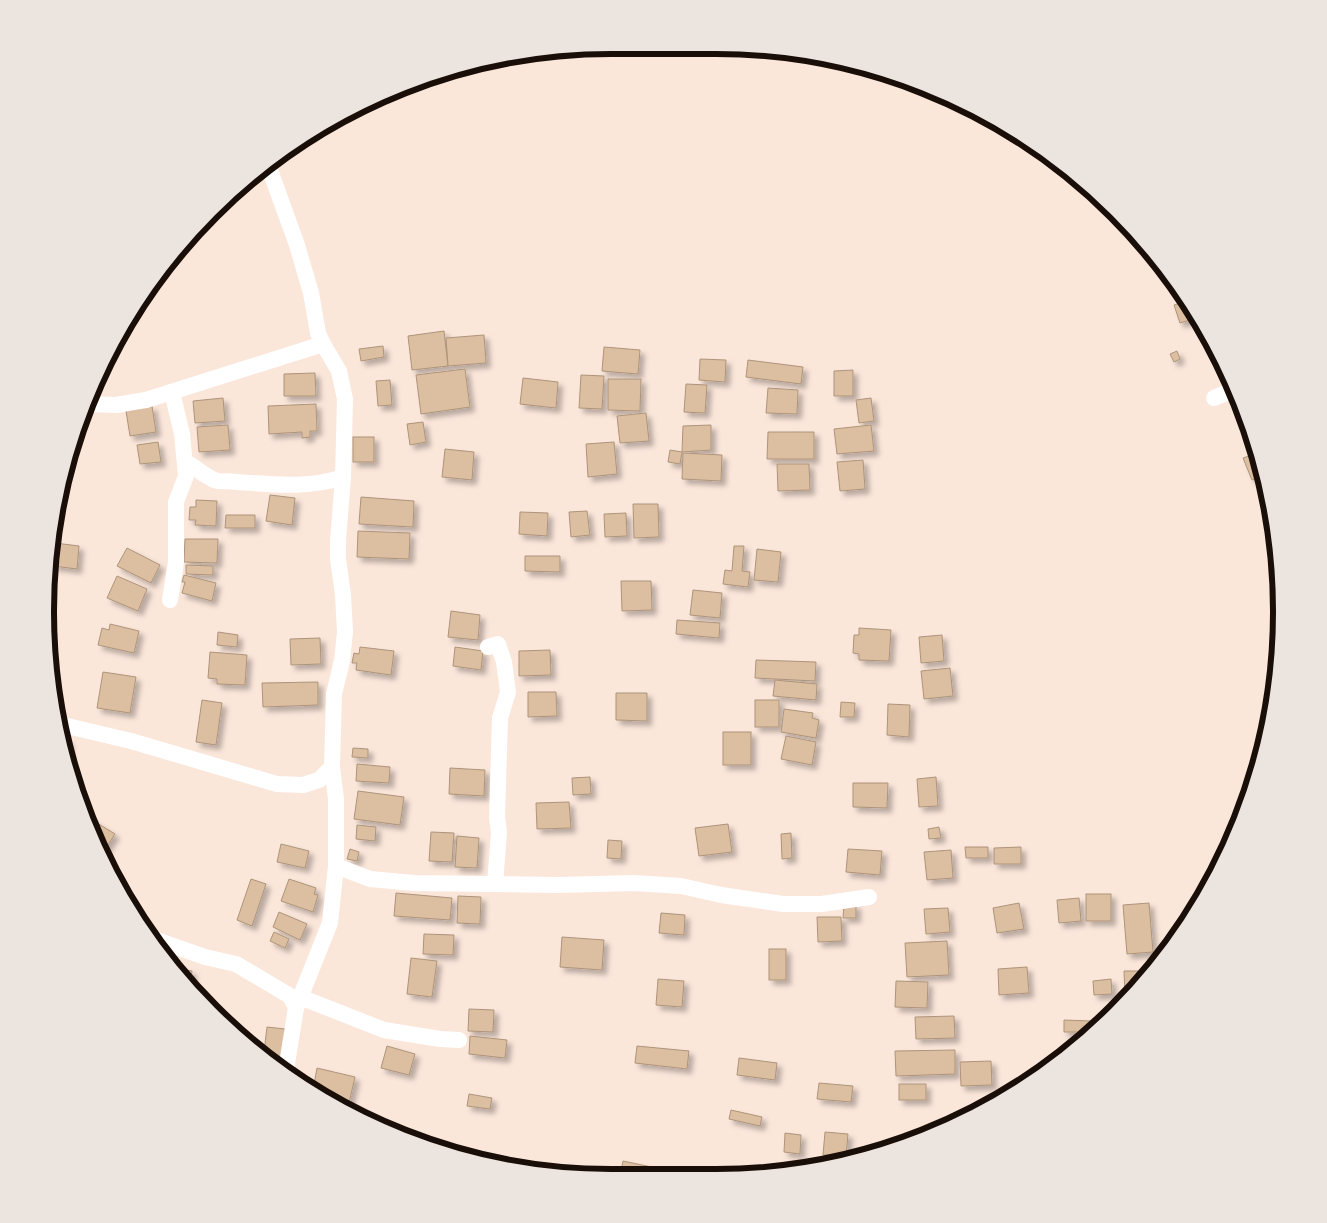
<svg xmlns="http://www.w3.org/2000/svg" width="1327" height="1223" font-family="Barlow,sans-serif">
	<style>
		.building { fill: #dcbea0; stroke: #ad947b; filter: url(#shadow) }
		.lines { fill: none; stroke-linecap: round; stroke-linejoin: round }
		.minor { stroke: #fff; stroke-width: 16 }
		.rim { fill: none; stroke: #1a0f08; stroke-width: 6 }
	</style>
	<defs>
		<filter id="shadow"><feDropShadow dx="4.5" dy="4.5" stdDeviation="2.5" flood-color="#0004"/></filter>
	</defs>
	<rect width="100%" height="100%" fill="#fbe6da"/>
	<g class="building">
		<polygon points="1183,302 1190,320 1180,323 1174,305"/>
		<polygon points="444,331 448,366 412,370 408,336"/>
		<polygon points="484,335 486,363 448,366 446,338"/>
		<polygon points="383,346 384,357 361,361 359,349"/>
		<polygon points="604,347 640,350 638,374 602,371"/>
		<polygon points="1177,351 1180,359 1174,362 1170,354"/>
		<polygon points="700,359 726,360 725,382 699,380"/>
		<polygon points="748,360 803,367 801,384 746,377"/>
		<polygon points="465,369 470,407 421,414 416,375"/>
		<polygon points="853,370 853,396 834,396 834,371"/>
		<polygon points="315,373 316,396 284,396 284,374"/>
		<polygon points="581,375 604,376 602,409 579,408"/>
		<polygon points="523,378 558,382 556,408 520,404"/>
		<polygon points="608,379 641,379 640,411 608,410"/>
		<polygon points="390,380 392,405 378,406 376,381"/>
		<polygon points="686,384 707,385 705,413 684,412"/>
		<polygon points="768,388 798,390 797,414 766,413"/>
		<polygon points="223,398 225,421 195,423 193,401"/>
		<polygon points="871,398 874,421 859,423 856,400"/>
		<polygon points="316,404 317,431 310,431 310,437 302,438 302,432 269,434 268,406"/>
		<polygon points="1242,405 1248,424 1242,425 1239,406"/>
		<polygon points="152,406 156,432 130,436 126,411"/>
		<polygon points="646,413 649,441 620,443 617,416"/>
		<polygon points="423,422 426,442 410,445 407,424"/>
		<polygon points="228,425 230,450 199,452 197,427"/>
		<polygon points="711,425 711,450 682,452 683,426"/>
		<polygon points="871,425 874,451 837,454 834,429"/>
		<polygon points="768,432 814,432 814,459 767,459"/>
		<polygon points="1248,432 1250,432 1253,442 1250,443"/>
		<rect x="353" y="437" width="21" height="25"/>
		<polygon points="158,442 161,462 140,464 137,445"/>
		<polygon points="614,442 617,474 588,477 586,444"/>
		<polygon points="445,449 474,452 472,480 442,477"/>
		<polygon points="670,450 682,452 680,464 668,462"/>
		<polygon points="683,453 722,455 721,481 682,479"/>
		<polygon points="1257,453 1263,476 1252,480 1243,458"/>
		<polygon points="863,460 865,489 840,491 837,462"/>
		<polygon points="777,464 809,464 810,490 778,491"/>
		<polygon points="270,495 295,498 292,525 266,521"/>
		<polygon points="361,497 414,501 413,527 359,524"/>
		<polygon points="196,500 217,501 216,526 195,525 196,520 189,520 190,507 196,507"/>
		<polygon points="633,504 658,504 659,537 634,538"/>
		<polygon points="587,511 590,535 571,537 569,512"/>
		<polygon points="520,512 548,513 547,536 519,534"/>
		<polygon points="626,513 627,536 605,537 604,514"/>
		<polygon points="226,515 255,515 255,528 225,528"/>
		<polygon points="358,531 410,533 409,559 357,557"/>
		<polygon points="185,539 218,539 217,563 184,562"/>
		<polygon points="55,543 79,546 77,569 53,566"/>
		<polygon points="734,546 744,546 742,571 750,572 748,587 723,584 725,570 732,571"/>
		<polygon points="127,548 160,565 151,583 117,566"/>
		<polygon points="757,549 781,552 778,582 754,580"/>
		<polygon points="525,556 560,556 560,572 525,571"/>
		<polygon points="186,565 213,566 213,575 186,574"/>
		<polygon points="1278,570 1280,591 1277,592 1270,573"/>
		<polygon points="184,575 216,583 212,601 182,593 185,582 182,582"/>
		<polygon points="117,576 147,589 138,611 107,598"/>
		<polygon points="621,581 651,581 652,610 622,611"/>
		<polygon points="693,590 722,593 720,618 690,615"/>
		<polygon points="451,611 480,615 478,640 448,637"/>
		<polygon points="677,620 720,623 719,638 676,634"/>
		<polygon points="110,624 139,631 134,653 98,645 102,628 109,630"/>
		<polygon points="859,628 891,630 889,661 859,660 859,654 853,653 854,635 859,635"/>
		<polygon points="218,632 238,635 237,647 217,645"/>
		<polygon points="942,635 944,661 921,663 919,637"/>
		<polygon points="320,638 321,664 291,665 290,639"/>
		<polygon points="360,647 394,651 391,675 356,670 357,663 352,663 354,653 359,654"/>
		<polygon points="455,647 483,651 481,670 453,666"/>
		<polygon points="550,650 551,675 519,676 519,651"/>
		<polygon points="210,652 247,655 245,685 217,684 217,679 208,678"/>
		<polygon points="756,660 816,662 815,681 755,678"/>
		<polygon points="950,668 953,696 924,699 921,671"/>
		<polygon points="103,672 136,677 130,713 97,708"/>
		<polygon points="775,680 817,684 816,700 773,696"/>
		<polygon points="318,682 318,705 263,707 262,683"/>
		<polygon points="528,692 556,692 557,716 528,717"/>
		<polygon points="616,693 647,693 647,721 616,720"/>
		<polygon points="202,700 222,703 216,745 196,742"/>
		<rect x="755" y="700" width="24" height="27"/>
		<polygon points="841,702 855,703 854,717 840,717"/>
		<polygon points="888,704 910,705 909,737 887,735"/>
		<polygon points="784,709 813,713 812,718 819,720 816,738 781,732"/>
		<rect x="723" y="732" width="28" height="33"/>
		<polygon points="786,736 816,742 812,765 781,759"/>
		<polygon points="61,738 69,741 66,754"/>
		<polygon points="353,748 368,749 368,758 352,757"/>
		<polygon points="357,764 390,767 389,783 356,781"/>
		<polygon points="450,768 485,770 484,796 449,794"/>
		<polygon points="590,777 591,794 573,795 572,778"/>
		<polygon points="936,777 938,806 919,807 917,779"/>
		<polygon points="853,783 888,783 887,808 853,807"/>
		<polygon points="358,791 404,797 400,825 354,819"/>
		<polygon points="569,802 571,828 537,829 536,803"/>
		<polygon points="89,818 115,834 102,854 88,828 86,822"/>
		<polygon points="728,824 732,852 699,856 695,828"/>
		<polygon points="357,825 376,827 375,841 356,839"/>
		<polygon points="939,827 941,838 929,839 928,829"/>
		<polygon points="431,832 454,833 452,862 429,861"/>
		<polygon points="791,833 792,858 782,859 781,834"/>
		<polygon points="457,836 479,838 477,868 455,867"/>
		<polygon points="608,840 622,841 621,859 607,858"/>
		<polygon points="281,844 309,851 305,868 277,862"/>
		<polygon points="965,847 988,847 988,858 966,858"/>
		<polygon points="1021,847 1021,864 994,864 994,848"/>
		<polygon points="350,849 359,852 357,861 347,859"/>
		<polygon points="848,849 882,851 880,875 846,872"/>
		<polygon points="951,850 953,878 927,880 924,852"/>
		<polygon points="251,879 266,884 252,926 237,920"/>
		<polygon points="289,879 316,888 314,894 318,895 313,912 281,901"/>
		<polygon points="396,893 452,898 450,920 394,916"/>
		<rect x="1086" y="894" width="25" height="27"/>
		<polygon points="458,896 481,897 480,924 457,923"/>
		<polygon points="1079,898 1081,921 1059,923 1057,900"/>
		<polygon points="1019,903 1024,929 997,933 993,908"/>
		<polygon points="1149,903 1153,952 1127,954 1123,905"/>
		<polygon points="844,904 856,905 856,918 843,918"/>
		<polygon points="948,908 950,932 926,934 924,909"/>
		<polygon points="279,912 307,924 300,940 273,927"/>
		<polygon points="661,913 685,915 684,935 659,933"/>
		<polygon points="817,917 841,917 842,941 818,942"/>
		<polygon points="274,932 289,939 285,948 270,941"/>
		<polygon points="424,934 454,935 453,955 423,954"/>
		<polygon points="562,937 604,940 602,970 560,967"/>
		<polygon points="947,941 949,975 907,977 905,943"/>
		<rect x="769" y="949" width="17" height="31"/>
		<polygon points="411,958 437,961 432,997 407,994"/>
		<polygon points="1027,967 1029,993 999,995 998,969"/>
		<polygon points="175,968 192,971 190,987"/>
		<polygon points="1124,971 1150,971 1130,995 1125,996"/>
		<polygon points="658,979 684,981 682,1007 656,1005"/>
		<polygon points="1111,979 1112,994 1094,995 1093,981"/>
		<polygon points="896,981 928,982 927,1008 895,1007"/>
		<polygon points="469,1009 494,1010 493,1032 468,1031"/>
		<polygon points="954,1016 955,1038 916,1039 915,1017"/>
		<polygon points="1064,1020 1091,1021 1091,1032 1064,1032"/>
		<polygon points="267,1027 285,1029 281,1066 264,1052"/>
		<polygon points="470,1036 507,1040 505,1058 469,1054"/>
		<polygon points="387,1046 415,1054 409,1075 381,1068"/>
		<polygon points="637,1046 689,1051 687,1069 635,1063"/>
		<polygon points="955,1050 955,1074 896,1076 895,1051"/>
		<polygon points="739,1058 777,1063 775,1080 737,1075"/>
		<polygon points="991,1061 992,1085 961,1086 960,1062"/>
		<polygon points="317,1068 355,1077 349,1103 321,1096 313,1090"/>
		<polygon points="819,1083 853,1086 851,1102 817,1099"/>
		<rect x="899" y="1084" width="27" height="16"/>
		<polygon points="469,1094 492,1098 490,1109 467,1106"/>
		<polygon points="731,1110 762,1117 760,1126 729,1119"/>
		<polygon points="825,1132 848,1134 846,1156 823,1155"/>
		<polygon points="785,1133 801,1135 800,1154 784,1152"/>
		<polygon points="623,1161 666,1170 665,1177 620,1175"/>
	</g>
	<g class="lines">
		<g class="minor">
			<polyline points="1214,398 1236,389"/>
			<polyline points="87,404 116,405 146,400 323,344"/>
			<path d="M186,462C197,468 205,477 217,481C260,482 302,491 343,477"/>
			<polyline points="170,600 176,562 176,502 186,476 182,434 172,392"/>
			<polyline points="488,647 498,644 504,662 508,692 500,718 497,817 499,833 495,884"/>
			<polyline points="56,720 63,725 131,741 277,784 303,785 319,780 332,767 334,694 342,661 345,632 343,595 338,559 338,540 343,477 345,399 339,371 323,344 318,333 311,293 297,245 267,162"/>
			<polyline points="336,866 370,879 414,883 558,885 633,883 681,886 721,895 783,904 822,904 869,897"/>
			<polyline points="151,938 205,957 236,964 290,996 296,1008 286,1070"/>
			<polyline points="300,997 384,1030 440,1039 459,1040"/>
			<polyline points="296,1008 330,923 336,866 336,799 332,767"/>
		</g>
	</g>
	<path d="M0 0H1327V1223H0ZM611 54H716A557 557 0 0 1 1273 611V612A557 557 0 0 1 716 1169H611A557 557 0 0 1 54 612V611A557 557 0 0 1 611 54Z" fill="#ebe4df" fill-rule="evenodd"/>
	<path class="rim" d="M611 54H716A557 557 0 0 1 1273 611V612A557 557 0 0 1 716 1169H611A557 557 0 0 1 54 612V611A557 557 0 0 1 611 54Z"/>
</svg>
